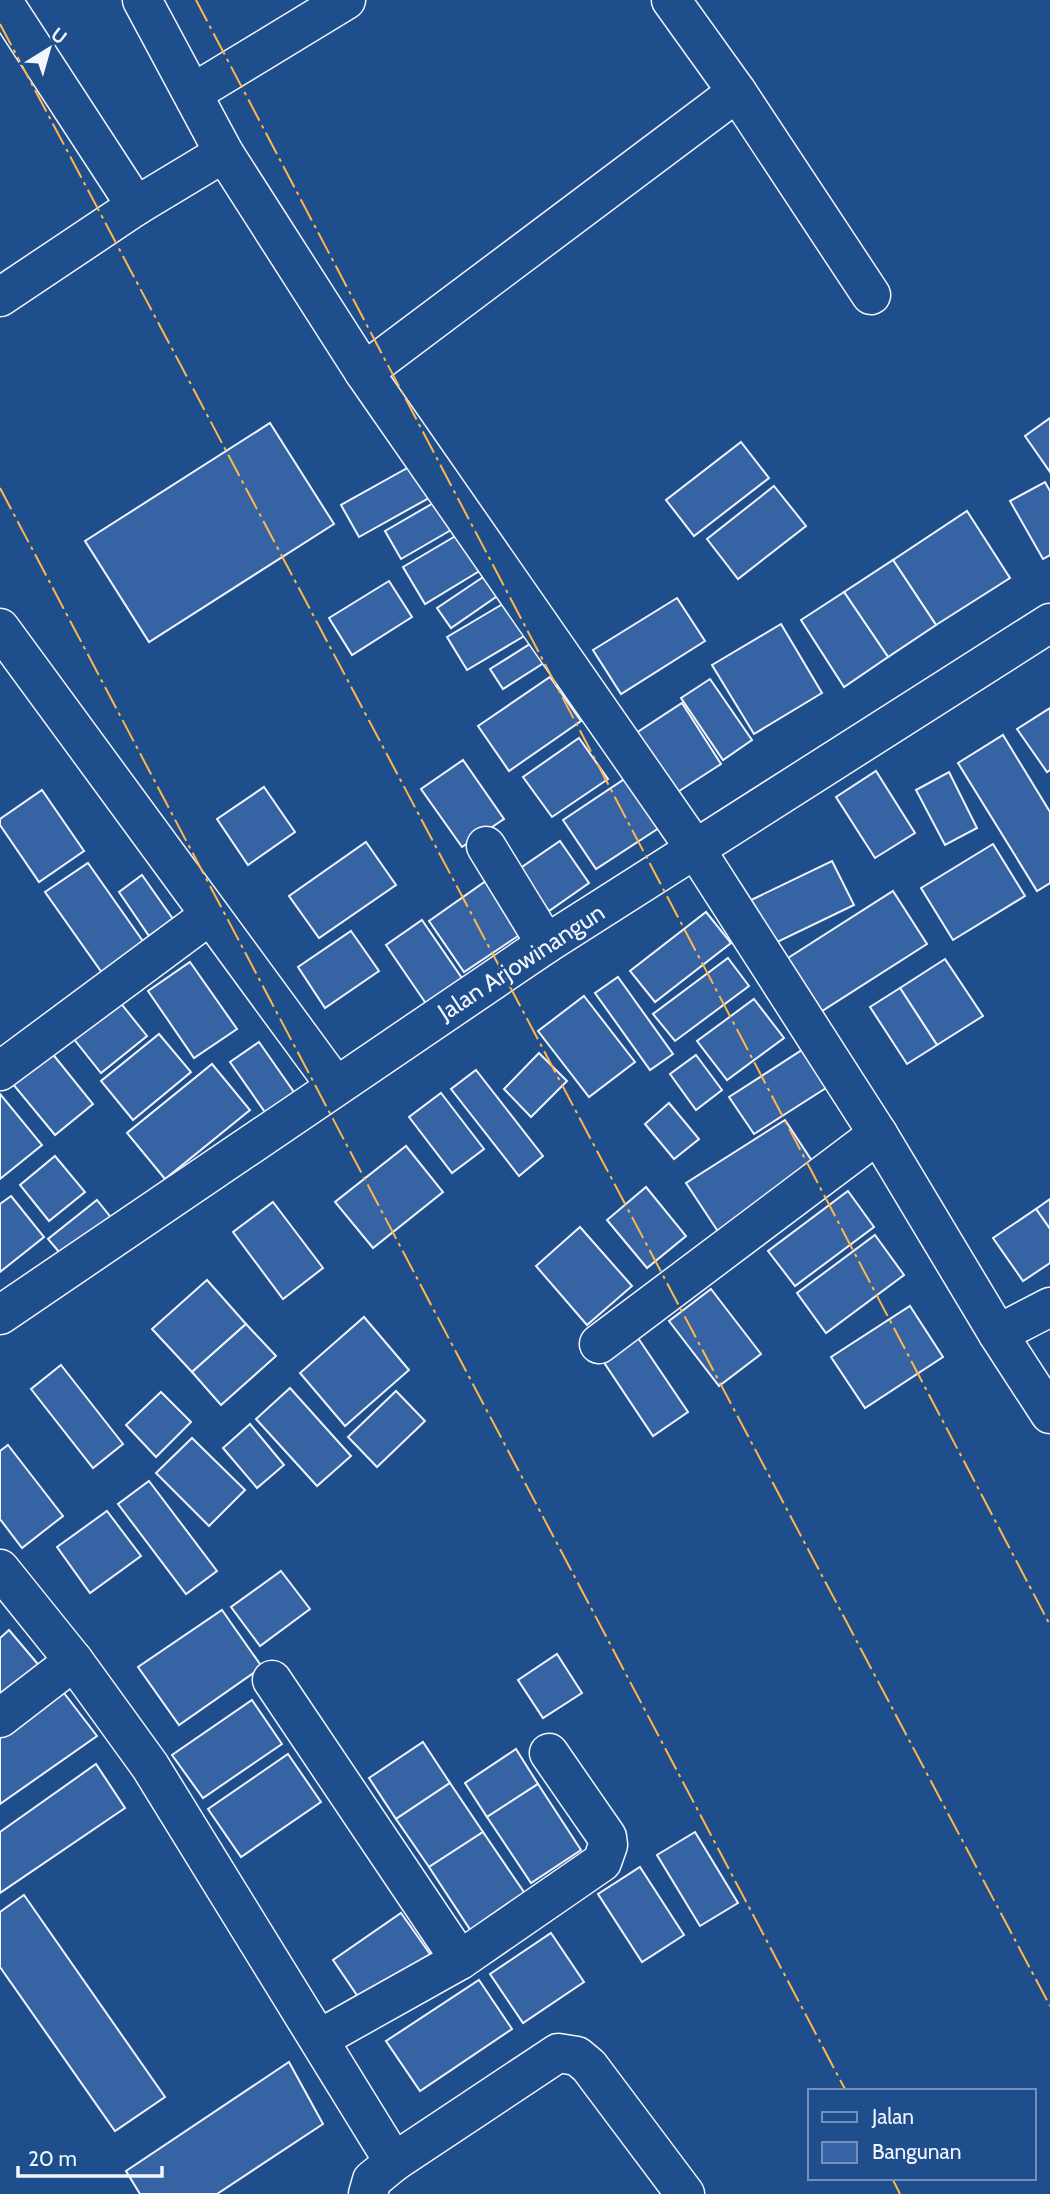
<svg xmlns="http://www.w3.org/2000/svg" width="1050" height="2194" font-family="Cabin,sans-serif">
	<style>
		.building { fill: #3563a3; stroke: #f2f6ff; stroke-width: 2 }
		.lines { fill: none; stroke-linecap: round; stroke-linejoin: round }
		.minor-casing { stroke: #f2f6ff; stroke-width: 41 }
		.secondary-casing { stroke: #f2f6ff; stroke-width: 41 }
		.minor { stroke: #1f4e8c; stroke-width: 38 }
		.secondary { stroke: #1f4e8c; stroke-width: 38 }
		.power { stroke: #ffb74d; stroke-width: 2; stroke-dasharray: 24 5 3.5 5; stroke-linecap: butt }
		.labels { text-anchor: middle; dominant-baseline: central; stroke-width: 5; stroke-linejoin: round; paint-order: stroke }
		.street-label { font-size: 24px; fill: #f2f6ff; stroke: #1f4e8c }
	</style>
	<rect width="100%" height="100%" fill="#1f4e8c"/>
	<g class="building">
		<polygon points="1050,418 1050,472 1025,436"/>
		<polygon points="270,423 334,524 149,642 85,541"/>
		<polygon points="741,442 769,478 694,536 666,500"/>
		<polygon points="418,462 436,494 359,537 341,505"/>
		<polygon points="1045,482 1050,491 1050,555 1043,559 1010,501"/>
		<polygon points="774,486 806,526 738,579 707,539"/>
		<polygon points="442,498 458,526 401,559 385,531"/>
		<polygon points="967,511 1010,578 936,625 893,560"/>
		<polygon points="469,528 491,564 425,604 403,567"/>
		<polygon points="893,560 936,625 888,657 844,592"/>
		<polygon points="492,571 506,590 451,628 437,608"/>
		<polygon points="389,581 412,617 352,655 329,618"/>
		<polygon points="844,592 888,657 844,687 801,620"/>
		<polygon points="677,598 705,641 621,694 593,650"/>
		<polygon points="506,602 526,635 467,670 447,637"/>
		<polygon points="781,624 822,693 754,734 712,665"/>
		<polygon points="538,639 550,659 503,689 490,669"/>
		<polygon points="550,677 581,721 509,771 478,726"/>
		<polygon points="710,679 752,740 723,760 681,698"/>
		<polygon points="682,703 721,764 673,795 633,735"/>
		<polygon points="1050,708 1050,770 1047,772 1017,729"/>
		<polygon points="1003,735 1050,812 1050,883 1037,891 958,763"/>
		<polygon points="579,738 608,779 552,817 523,777"/>
		<polygon points="463,760 504,819 462,847 421,789"/>
		<polygon points="876,771 915,833 875,858 836,797"/>
		<polygon points="949,772 977,828 945,845 916,790"/>
		<polygon points="629,776 662,826 596,869 563,820"/>
		<polygon points="264,787 295,832 248,865 217,819"/>
		<polygon points="42,790 84,851 39,882 0,825 0,819"/>
		<polygon points="560,841 589,883 549,911 519,869"/>
		<polygon points="366,842 396,885 319,938 289,896"/>
		<polygon points="993,844 1025,896 953,940 921,888"/>
		<polygon points="832,861 854,905 769,946 747,902"/>
		<polygon points="88,863 147,947 105,977 45,892"/>
		<polygon points="142,875 173,919 149,936 119,892"/>
		<polygon points="493,876 530,928 464,972 429,921"/>
		<polygon points="893,891 927,944 822,1011 788,958"/>
		<polygon points="706,912 731,943 655,1002 630,971"/>
		<polygon points="422,920 466,984 429,1008 386,945"/>
		<polygon points="351,931 379,971 325,1008 298,967"/>
		<polygon points="728,958 749,986 675,1041 653,1014"/>
		<polygon points="945,959 983,1016 937,1045 900,988"/>
		<polygon points="190,962 237,1029 194,1058 148,991"/>
		<polygon points="618,977 673,1054 650,1070 595,993"/>
		<polygon points="900,988 937,1045 907,1064 870,1007"/>
		<polygon points="584,996 635,1062 589,1097 538,1031"/>
		<polygon points="754,999 784,1038 727,1080 697,1041"/>
		<polygon points="119,1001 147,1036 101,1073 73,1038"/>
		<polygon points="159,1034 191,1072 133,1120 101,1081"/>
		<polygon points="259,1042 296,1095 267,1115 230,1062"/>
		<polygon points="802,1050 826,1088 754,1134 729,1097"/>
		<polygon points="51,1052 93,1104 55,1135 12,1083"/>
		<polygon points="539,1053 567,1081 531,1117 504,1089"/>
		<polygon points="696,1055 722,1090 696,1110 670,1074"/>
		<polygon points="212,1064 250,1110 165,1179 127,1133"/>
		<polygon points="476,1070 543,1156 519,1176 451,1089"/>
		<polygon points="441,1093 484,1149 452,1173 409,1117"/>
		<polygon points="0,1094 42,1145 0,1179"/>
		<polygon points="669,1103 699,1139 674,1159 645,1124"/>
		<polygon points="785,1120 818,1170 719,1233 686,1183"/>
		<polygon points="406,1146 443,1192 373,1248 335,1202"/>
		<polygon points="55,1156 85,1192 49,1221 20,1185"/>
		<polygon points="646,1187 686,1236 647,1268 607,1220"/>
		<polygon points="848,1191 874,1227 795,1286 768,1251"/>
		<polygon points="11,1196 44,1237 0,1272 0,1204"/>
		<polygon points="1050,1199 1050,1229 1036,1209"/>
		<polygon points="97,1200 113,1220 65,1259 48,1239"/>
		<polygon points="273,1202 323,1268 283,1299 233,1232"/>
		<polygon points="1036,1209 1050,1229 1050,1263 1023,1281 993,1238"/>
		<polygon points="580,1227 632,1286 587,1325 536,1266"/>
		<polygon points="875,1235 904,1275 826,1333 797,1293"/>
		<polygon points="207,1280 246,1324 192,1372 152,1329"/>
		<polygon points="711,1289 761,1354 719,1386 669,1321"/>
		<polygon points="910,1306 943,1357 865,1408 831,1357"/>
		<polygon points="364,1317 409,1370 345,1426 300,1373"/>
		<polygon points="246,1324 276,1356 221,1405 192,1372"/>
		<polygon points="636,1335 688,1412 653,1436 601,1358"/>
		<polygon points="61,1365 123,1444 93,1468 31,1389"/>
		<polygon points="290,1388 351,1456 317,1486 256,1419"/>
		<polygon points="396,1391 425,1421 377,1467 348,1437"/>
		<polygon points="161,1392 191,1422 156,1457 126,1425"/>
		<polygon points="250,1424 284,1465 257,1488 223,1448"/>
		<polygon points="192,1438 245,1490 209,1526 156,1473"/>
		<polygon points="8,1445 63,1516 22,1548 0,1519 0,1451"/>
		<polygon points="149,1481 217,1571 186,1594 118,1504"/>
		<polygon points="107,1511 141,1556 90,1593 57,1547"/>
		<polygon points="281,1571 310,1609 260,1646 231,1607"/>
		<polygon points="222,1610 262,1667 179,1725 138,1667"/>
		<polygon points="9,1630 42,1669 0,1704 0,1638"/>
		<polygon points="557,1654 582,1693 543,1718 518,1680"/>
		<polygon points="64,1693 97,1736 0,1804 0,1738"/>
		<polygon points="252,1700 282,1744 203,1798 172,1755"/>
		<polygon points="423,1742 450,1783 396,1819 369,1778"/>
		<polygon points="516,1749 538,1784 487,1817 465,1783"/>
		<polygon points="288,1754 321,1802 241,1857 208,1809"/>
		<polygon points="96,1764 125,1808 0,1893 0,1832"/>
		<polygon points="450,1783 483,1832 429,1867 396,1819"/>
		<polygon points="538,1784 581,1850 531,1883 487,1817"/>
		<polygon points="483,1832 528,1898 473,1934 429,1867"/>
		<polygon points="695,1832 738,1903 700,1926 657,1855"/>
		<polygon points="640,1867 684,1935 642,1962 598,1894"/>
		<polygon points="24,1895 165,2097 115,2131 0,1967 0,1912"/>
		<polygon points="401,1913 430,1954 361,2001 333,1960"/>
		<polygon points="551,1933 584,1982 523,2023 490,1974"/>
		<polygon points="479,1980 512,2029 420,2091 386,2041"/>
		<polygon points="289,2062 323,2124 217,2194 140,2194 126,2171"/>
	</g>
	<g class="lines">
		<g class="minor-casing">
			<g id="minor">
				<polyline points="2,0 136,206"/>
				<polyline points="142,0 224,153 364,372 696,850 878,1134 998,1334 1050,1414"/>
				<polyline points="671,0 737,92 871,295"/>
				<polyline points="193,93 346,0"/>
				<polyline points="0,297 136,206 224,153"/>
				<polyline points="364,372 737,92"/>
				<polyline points="0,628 335,1085"/>
				<polyline points="486,846 546,944"/>
				<polyline points="0,1071 210,915"/>
				<polyline points="998,1334 1050,1307"/>
				<polyline points="599,1344 878,1134"/>
				<polyline points="0,1569 74,1661 150,1766 394,2162"/>
				<polyline points="272,1680 460,1960"/>
				<polyline points="0,1718 74,1661"/>
				<polyline points="319,2039 460,1960 602,1862 608,1845 607,1837 549,1753"/>
				<polyline points="368,2194 372,2180 394,2162 558,2053 577,2056 589,2066 685,2194"/>
			</g>
		</g>
		<g class="secondary-casing">
			<polyline id="secondary" points="0,1315 546,944 1050,623"/>
		</g>
		<use href="#minor" class="minor"/>
		<use href="#secondary" class="secondary"/>
		<g class="power">
			<polyline points="196,0 1050,1625"/>
			<polyline points="0,24 1050,2006"/>
			<polyline points="0,488 846,2091"/>
			<polyline points="892,2178 900,2194"/>
		</g>
	</g>
	<g class="labels">
		<g class="street-label">
			<text transform="translate(521 962) rotate(-33)">Jalan Arjowinangun</text>
		</g>
	</g>
	<rect x="808" y="2089" width="228" height="91" fill="#1f4e8c" stroke="#7391ba" stroke-width="2"/>
	<rect x="822" y="2112" width="35" height="10" fill="#1f4e8c" stroke="#7391ba" stroke-width="2"/>
	<text x="872" y="2124" font-size="21" fill="#f2f6ff">Jalan</text>
	<rect x="822" y="2142" width="35" height="21" fill="#3563a3" stroke="#7391ba" stroke-width="2"/>
	<text x="872" y="2159" font-size="21" fill="#f2f6ff">Bangunan</text>
	<g transform="translate(49 49) rotate(37)" stroke="#1f4e8c" stroke-width="5" paint-order="stroke">
	<path d="M0-5L12 26L0 18L-12 26Z" fill="#f2f6ff"/>
	<text y="-10" font-size="19" font-weight="bold" text-anchor="middle" fill="#f2f6ff">U</text>
	</g>
	<path d="M18 2166v10h144v-10" fill="none" stroke="#f2f6ff" stroke-width="3.5"/>
	<text x="28" y="2166" font-size="21" fill="#f2f6ff" stroke="#1f4e8c" stroke-width="5" paint-order="stroke">20 m</text>
</svg>
